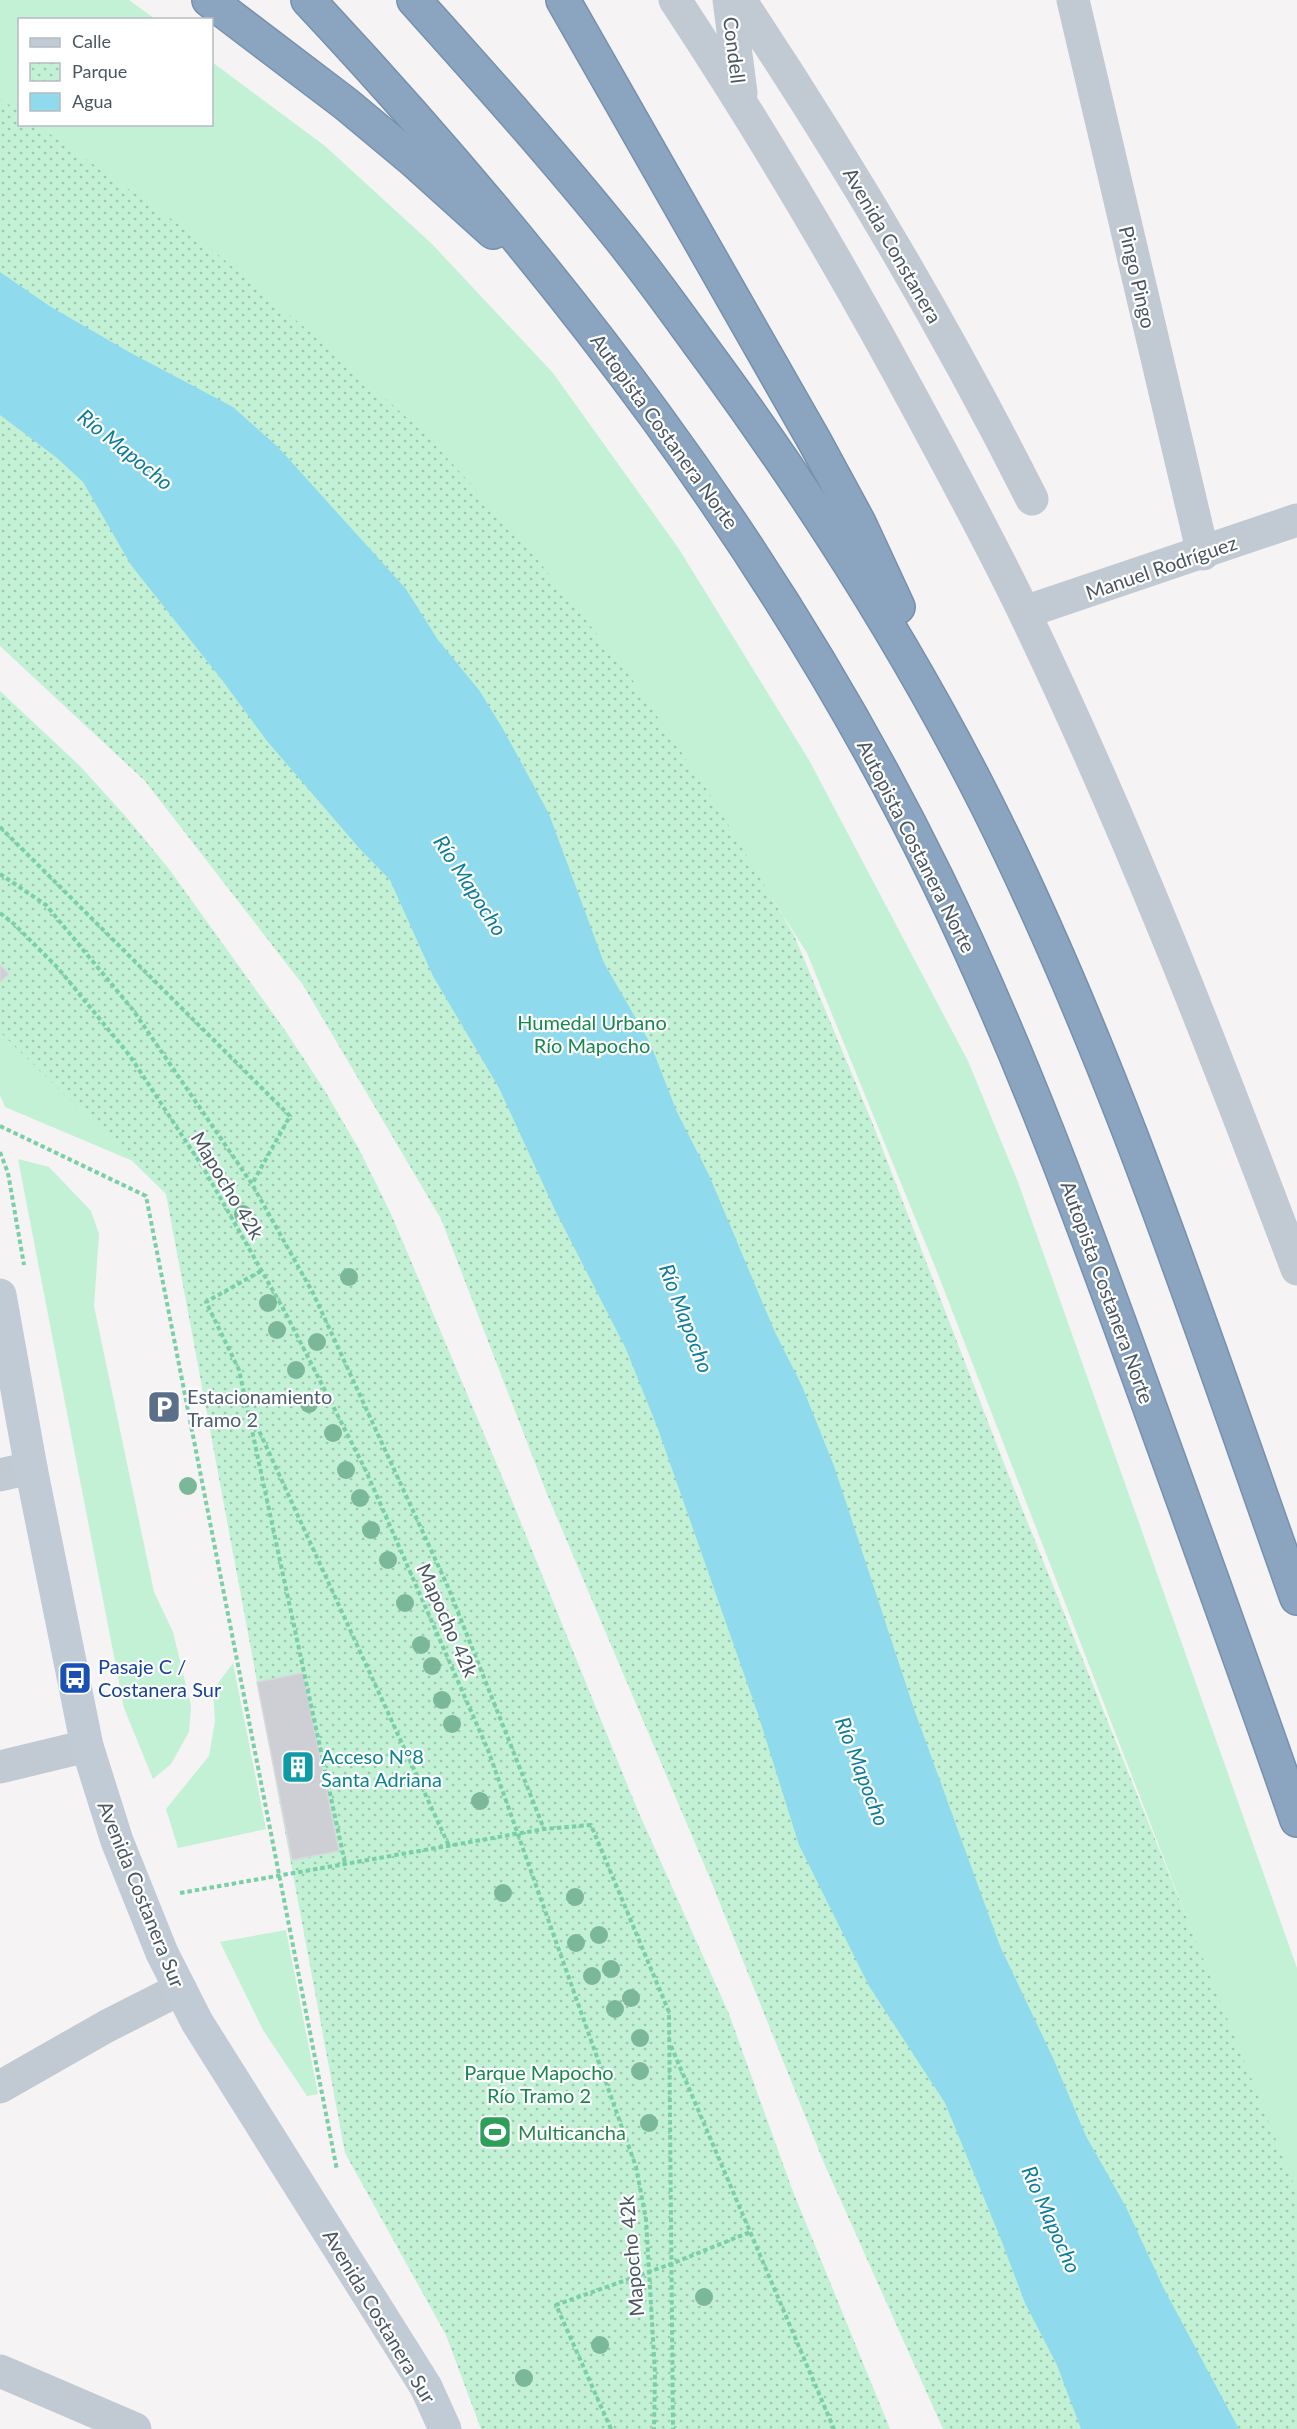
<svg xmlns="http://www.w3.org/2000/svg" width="1297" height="2429" font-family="Lato,sans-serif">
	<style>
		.grass { fill: #c3f1d5 }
		.park { fill: url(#park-dots) }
		.water { fill: #90daee }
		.building { fill: #cdcfd5; stroke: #d7d9de; stroke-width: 1.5 }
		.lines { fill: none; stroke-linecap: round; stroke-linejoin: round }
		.motorway-casing { stroke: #7690ad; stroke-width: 36 }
		.path { stroke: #7ad0a6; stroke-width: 4; stroke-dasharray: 4.5 3; stroke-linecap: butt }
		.minor { stroke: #c1cad2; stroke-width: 33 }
		.tertiary { stroke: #c1cad2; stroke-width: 33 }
		.secondary { stroke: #c1cbd6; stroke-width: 33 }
		.motorway { stroke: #8ba5c1; stroke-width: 33 }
		.tree { fill: #7bb799 }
		.labels { text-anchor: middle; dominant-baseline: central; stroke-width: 4.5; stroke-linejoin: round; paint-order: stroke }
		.street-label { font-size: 20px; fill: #4a5661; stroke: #fff }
		.park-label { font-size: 20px; fill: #17864f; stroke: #fff }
		.service-label { font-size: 20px; fill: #4e5e75; stroke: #fff; text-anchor: start }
		.transit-label { font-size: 20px; fill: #164399; stroke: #fff; text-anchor: start }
		.culture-label { font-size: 20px; fill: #0d838f; stroke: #fff; text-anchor: start }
		.leisure-label { font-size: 20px; fill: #27864d; stroke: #fff; text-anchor: start }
		.water-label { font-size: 21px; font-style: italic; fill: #0c7c9b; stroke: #fff }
	</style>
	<defs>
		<pattern id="park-dots" width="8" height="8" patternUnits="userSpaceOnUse" patternTransform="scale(1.5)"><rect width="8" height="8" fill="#c3f1d5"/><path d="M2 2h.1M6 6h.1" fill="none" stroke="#a0c6b0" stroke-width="1.8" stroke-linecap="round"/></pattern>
	</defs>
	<rect width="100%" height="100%" fill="#f5f3f3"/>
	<g class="grass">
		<polygon points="0,0 129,0 155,19 20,20 20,124 0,110"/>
		<polygon points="212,62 325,146 432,244 553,373 679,549 809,760 968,1061 1018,1182 1297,1968 1297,2203 936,1269 807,953 675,747 20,125 212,124"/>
		<polygon points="0,1007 166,1175 5,1107 0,1095"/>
		<polygon points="18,1159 49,1167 91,1211 99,1234 94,1306 154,1592 173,1632 191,1706 189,1732 171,1764 153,1779 124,1708"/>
		<polygon points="233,1663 266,1829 178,1848 166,1809 209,1756 215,1721 213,1690"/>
		<polygon points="286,1930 318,2094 307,2096 263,2030 220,1942"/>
	</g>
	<g class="park">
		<polygon points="0,98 19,112 20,124 37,125 197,237 316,337 424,433 516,533 625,669 713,799 794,935 874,1127 1007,1471 1297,2192 1297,2429 943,2429 824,2163 709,1876 547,1494 441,1219 303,985 145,781 0,646"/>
		<polygon points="0,691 80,766 127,818 169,869 287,1033 325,1091 360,1151 391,1214 506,1486 638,1811 729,2014 792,2189 890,2429 481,2429 446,2335 345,2153 166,1194 0,1032"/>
	</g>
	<polygon class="water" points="0,272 51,307 129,352 233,407 278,447 406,589 438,640 479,690 503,729 549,814 604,963 650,1043 677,1112 709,1175 774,1330 802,1386 834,1466 914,1709 1000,1946 1053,2058 1086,2136 1126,2207 1163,2287 1239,2429 1081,2429 1057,2365 1025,2303 1000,2237 945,2103 869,1986 799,1845 758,1714 658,1429 626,1349 555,1210 499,1088 433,976 390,880 359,848 267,741 222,680 131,565 83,482 57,458 0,415"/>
	<g class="building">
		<polygon points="0,965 9,974 0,982"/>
		<polygon points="303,1673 339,1851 292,1860 257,1682"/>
	</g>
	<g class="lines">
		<g class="motorway-casing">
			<g id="motorway">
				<polyline points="209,0 346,104 412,159 493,232"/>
				<path d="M308,0C556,265 776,550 936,877C1018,1045 1082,1219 1145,1394C1196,1536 1248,1678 1297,1820"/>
				<path d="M414,0C484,78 554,156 620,238C653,279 683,322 714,364C816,504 909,650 987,805C1114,1059 1202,1331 1297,1598"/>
				<polyline points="563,0 815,442 859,523 898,607"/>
			</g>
		</g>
		<g class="path">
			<polyline points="0,827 290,1116 252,1184"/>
			<polyline points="0,874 46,905 133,1010 252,1184 313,1293 448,1587 544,1829"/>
			<polyline points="0,913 14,924 58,968 130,1056 204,1169 285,1312 366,1471 488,1750 636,2167 646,2219 655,2373 654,2429"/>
			<polyline points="0,1126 146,1196 337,2170"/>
			<polyline points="0,1152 8,1173 24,1265"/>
			<polyline points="261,1271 206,1302 239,1370 345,1863"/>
			<polyline points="250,1411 449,1846"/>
			<polyline points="180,1893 544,1829 591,1825 669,2012 673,2429"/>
			<polyline points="671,2046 834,2429"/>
			<polyline points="611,2429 556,2305 671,2264 750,2232"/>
		</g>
		<g class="minor">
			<path d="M740,0C847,161 945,326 1032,499"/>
			<polyline points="1073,0 1203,554"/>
			<polyline points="0,1475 31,1468"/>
			<polyline points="0,1767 87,1746"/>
			<polyline points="0,2087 107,2026 180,1989"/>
			<polyline points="0,2371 135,2429"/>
		</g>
		<g class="tertiary">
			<path d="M675,0C764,135 846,274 922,416C957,481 992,545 1024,612C1127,826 1213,1047 1297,1269"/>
			<polyline points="729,0 741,93"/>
			<polyline points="1025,612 1297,520"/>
		</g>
		<polyline class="secondary" points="0,1295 31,1468 87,1746 117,1841 162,1953 197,2022 426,2387 445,2429"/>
		<use href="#motorway" class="motorway"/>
	</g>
	<g class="tree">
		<circle cx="243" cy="1214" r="9"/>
		<circle cx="349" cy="1277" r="9"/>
		<circle cx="268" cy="1303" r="9"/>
		<circle cx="277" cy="1330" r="9"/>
		<circle cx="317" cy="1342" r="9"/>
		<circle cx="296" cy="1370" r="9"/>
		<circle cx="309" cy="1404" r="9"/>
		<circle cx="333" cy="1433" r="9"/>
		<circle cx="346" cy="1470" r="9"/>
		<circle cx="188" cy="1486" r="9"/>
		<circle cx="360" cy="1498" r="9"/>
		<circle cx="371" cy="1530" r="9"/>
		<circle cx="388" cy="1560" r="9"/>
		<circle cx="405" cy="1603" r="9"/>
		<circle cx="421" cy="1645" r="9"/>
		<circle cx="432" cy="1666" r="9"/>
		<circle cx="442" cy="1700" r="9"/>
		<circle cx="452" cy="1724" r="9"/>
		<circle cx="480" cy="1801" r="9"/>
		<circle cx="503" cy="1893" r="9"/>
		<circle cx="575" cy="1897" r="9"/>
		<circle cx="599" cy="1935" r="9"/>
		<circle cx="576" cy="1943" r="9"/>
		<circle cx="611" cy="1969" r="9"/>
		<circle cx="592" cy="1976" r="9"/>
		<circle cx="631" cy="1998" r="9"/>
		<circle cx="615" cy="2009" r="9"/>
		<circle cx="640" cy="2038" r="9"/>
		<circle cx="640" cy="2071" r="9"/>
		<circle cx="649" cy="2123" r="9"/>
		<circle cx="704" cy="2297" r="9"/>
		<circle cx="600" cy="2345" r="9"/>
		<circle cx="524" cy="2378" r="9"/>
	</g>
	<defs>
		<g id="parking-square" transform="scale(1.725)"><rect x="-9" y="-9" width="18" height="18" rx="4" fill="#5c6f8a" stroke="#fff"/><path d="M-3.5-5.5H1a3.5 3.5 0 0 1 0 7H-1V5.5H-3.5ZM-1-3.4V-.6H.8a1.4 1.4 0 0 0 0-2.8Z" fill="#fff"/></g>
		<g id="bus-square" transform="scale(1.725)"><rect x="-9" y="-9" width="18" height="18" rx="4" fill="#1a4fb4" stroke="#fff"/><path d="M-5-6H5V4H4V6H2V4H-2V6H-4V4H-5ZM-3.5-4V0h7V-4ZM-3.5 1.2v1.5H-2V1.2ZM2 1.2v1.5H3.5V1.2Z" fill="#fff"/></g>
		<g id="building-square" transform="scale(1.725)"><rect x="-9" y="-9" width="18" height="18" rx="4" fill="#0f9aa8" stroke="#fff"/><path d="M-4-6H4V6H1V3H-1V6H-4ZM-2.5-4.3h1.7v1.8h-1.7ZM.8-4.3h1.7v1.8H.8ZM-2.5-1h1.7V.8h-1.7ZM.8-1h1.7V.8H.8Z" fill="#fff"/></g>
		<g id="stadium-square" transform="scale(1.725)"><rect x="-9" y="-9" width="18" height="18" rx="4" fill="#2e9e5b" stroke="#fff"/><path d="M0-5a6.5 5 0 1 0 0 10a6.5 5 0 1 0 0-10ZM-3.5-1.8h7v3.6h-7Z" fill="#fff"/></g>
	</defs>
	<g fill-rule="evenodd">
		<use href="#parking-square" x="164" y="1407"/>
		<use href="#bus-square" x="75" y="1678"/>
		<use href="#building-square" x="298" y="1767"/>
		<use href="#stadium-square" x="495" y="2132"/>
	</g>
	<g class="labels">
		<g class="street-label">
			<text transform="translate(735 50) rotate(83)">Condell</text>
			<text transform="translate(893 245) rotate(60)">Avenida Constanera</text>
			<text transform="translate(1138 277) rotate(77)">Pingo Pingo</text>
			<text transform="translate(665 431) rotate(54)">Autopista Costanera Norte</text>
			<text transform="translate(1161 567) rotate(-19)">Manuel Rodríguez</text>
			<text transform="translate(917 846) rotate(63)">Autopista Costanera Norte</text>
			<text transform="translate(228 1185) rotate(59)">Mapocho 42k</text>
			<text transform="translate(1108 1292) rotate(70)">Autopista Costanera Norte</text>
			<text transform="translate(448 1620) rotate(66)">Mapocho 42k</text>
			<text transform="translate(142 1894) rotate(68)">Avenida Costanera Sur</text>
			<text transform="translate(631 2256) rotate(-95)">Mapocho 42k</text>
			<text transform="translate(380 2316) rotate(59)">Avenida Costanera Sur</text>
		</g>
		<g class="park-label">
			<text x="592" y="1022">Humedal Urbano<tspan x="592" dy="23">Río Mapocho</tspan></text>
			<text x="539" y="2072">Parque Mapocho<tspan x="539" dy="23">Río Tramo 2</tspan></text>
		</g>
		<g class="service-label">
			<text x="187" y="1396">Estacionamiento<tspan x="187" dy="23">Tramo 2</tspan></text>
		</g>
		<g class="transit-label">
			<text x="98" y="1666">Pasaje C /<tspan x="98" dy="23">Costanera Sur</tspan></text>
		</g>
		<g class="culture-label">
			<text x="321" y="1756">Acceso N°8<tspan x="321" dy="23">Santa Adriana</tspan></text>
		</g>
		<g class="leisure-label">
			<text x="518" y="2132">Multicancha</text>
		</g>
		<g class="water-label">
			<text transform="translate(126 449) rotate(39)">Río Mapocho</text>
			<text transform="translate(471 885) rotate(57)">Río Mapocho</text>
			<text transform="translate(687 1318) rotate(69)">Río Mapocho</text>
			<text transform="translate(863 1771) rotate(69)">Río Mapocho</text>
			<text transform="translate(1052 2219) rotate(66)">Río Mapocho</text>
		</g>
	</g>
	<rect x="18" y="18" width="195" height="108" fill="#ffffff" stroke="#b7bbc0" stroke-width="1.5"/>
	<rect x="30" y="38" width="30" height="9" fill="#c1cbd6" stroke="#b7bbc0" stroke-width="1.5"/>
	<text x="72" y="48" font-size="18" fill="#4a5661">Calle</text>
	<rect x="30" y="63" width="30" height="18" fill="url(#park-dots)" stroke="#b7bbc0" stroke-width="1.5"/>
	<text x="72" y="78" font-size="18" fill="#4a5661">Parque</text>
	<rect x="30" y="93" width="30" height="18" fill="#90daee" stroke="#b7bbc0" stroke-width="1.5"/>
	<text x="72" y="108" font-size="18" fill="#4a5661">Agua</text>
</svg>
